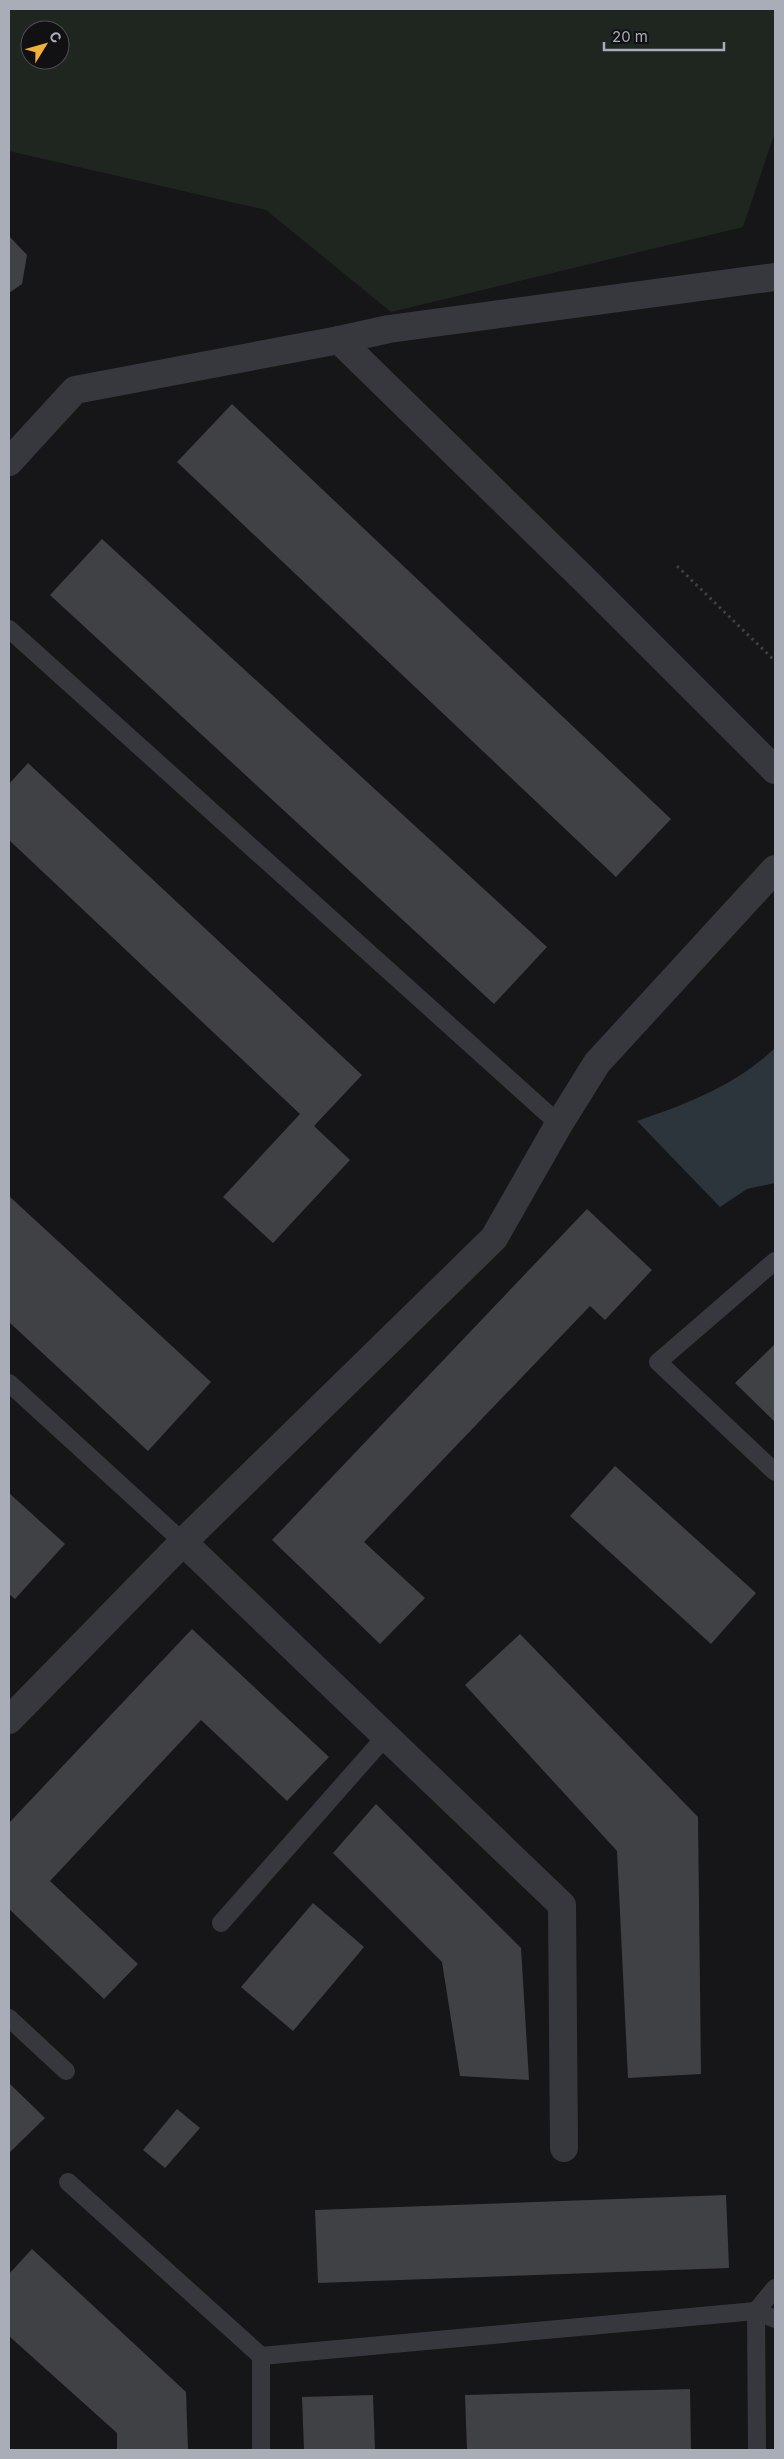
<svg xmlns="http://www.w3.org/2000/svg" width="784" height="2459" font-family="Inter,sans-serif">
	<style>
		.green { fill: #1e261f; fill-rule: evenodd }
		.water { fill: #2c353c }
		.building { fill: #404145 }
		.lines { fill: none; stroke-linecap: round; stroke-linejoin: round }
		.path { stroke: #3d3f44; stroke-width: 3; stroke-dasharray: 2.5 4; stroke-linecap: butt }
		.service { stroke: #37383d; stroke-width: 18 }
		.minor { stroke: #37383d; stroke-width: 28 }
	</style>
	<rect width="100%" height="100%" fill="#161618"/>
	<path class="green" d="M9,9H775V132L743,227L391,312L266,210L9,151ZM30,30H60V60H30Z"/>
	<path class="water" d="M775,1048V1183L747,1189L720,1207L637,1121C687,1104 736,1085 775,1048Z"/>
	<g class="building">
		<polygon points="9,236 27,255 22,284 9,293"/>
		<polygon points="232,404 671,819 616,877 177,462"/>
		<polygon points="102,539 547,947 494,1004 50,595"/>
		<polygon points="28,763 362,1075 314,1126 350,1160 273,1243 223,1197 300,1114 9,840 9,784"/>
		<polygon points="9,1196 211,1382 148,1451 9,1322"/>
		<polygon points="587,1209 652,1270 605,1320 590,1306 364,1542 425,1598 380,1644 272,1540"/>
		<polygon points="775,1344 775,1422 735,1383"/>
		<polygon points="615,1466 756,1593 711,1644 570,1516"/>
		<polygon points="9,1493 65,1544 15,1599 9,1594"/>
		<polygon points="192,1629 329,1757 287,1801 201,1720 50,1881 138,1964 104,1999 9,1909 9,1823"/>
		<polygon points="520,1634 698,1817 701,2074 628,2078 617,1851 465,1685"/>
		<polygon points="376,1804 521,1948 529,2080 460,2076 442,1962 333,1853"/>
		<polygon points="313,1903 364,1947 293,2031 241,1987"/>
		<polygon points="9,2083 45,2118 9,2153"/>
		<polygon points="177,2109 200,2128 165,2168 143,2150"/>
		<polygon points="726,2195 729,2268 318,2283 315,2210"/>
		<polygon points="32,2249 186,2392 188,2450 117,2450 117,2433 9,2336 9,2274"/>
		<polygon points="690,2389 691,2450 467,2450 465,2395"/>
		<polygon points="373,2395 375,2450 304,2450 302,2397"/>
	</g>
	<g class="lines">
		<polyline class="path" points="677,566 775,661"/>
		<g class="service">
			<polyline points="9,629 559,1124"/>
			<polyline points="775,1261 658,1362 775,1472"/>
			<polyline points="9,1383 183,1542"/>
			<polyline points="221,1923 386,1736"/>
			<polyline points="9,2018 66,2071"/>
			<polyline points="68,2182 261,2356 261,2450"/>
			<polyline points="261,2356 756,2311 775,2319"/>
			<polyline points="757,2450 756,2311 775,2288"/>
		</g>
		<g class="minor">
			<polyline points="339,340 591,586 775,770"/>
			<polyline points="9,462 75,390 339,340 389,329 775,277"/>
			<polyline points="183,1542 562,1905 564,2148"/>
			<polyline points="9,1720 183,1542 494,1238 559,1124 597,1063 775,869"/>
		</g>
	</g>
	<rect width="784" height="2459" fill="none" stroke="#a8adb8" stroke-width="20"/>
	<g transform="translate(45 45) rotate(53)"><circle r="24" fill="#111113" stroke="#4d4f55"/>
	<path d="M0-4L9 19L0 12L-9 19Z" fill="#f2b134"/>
	<text y="-8" font-size="14" font-weight="bold" text-anchor="middle" fill="#a8adb8">С</text>
	</g>
	<path d="M604 42v8h120v-8" fill="none" stroke="#a8adb8" stroke-width="2.5"/>
	<text x="612" y="42" font-size="15" fill="#a8adb8" stroke="#111113" stroke-width="4" paint-order="stroke">20 m</text>
</svg>
